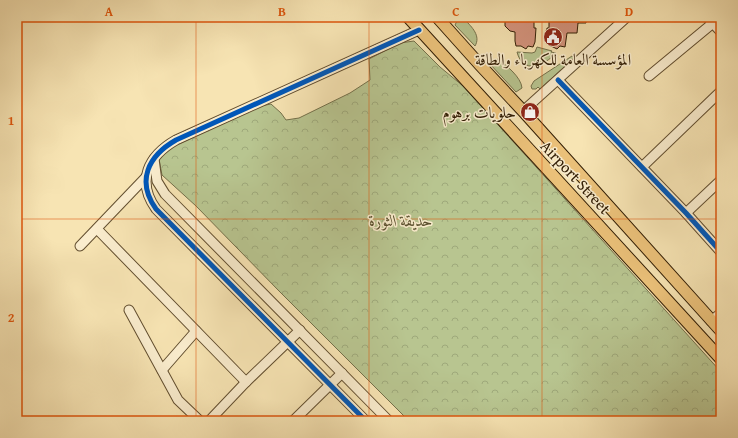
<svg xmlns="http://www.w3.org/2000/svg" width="738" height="438" font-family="'Gentium Book Plus',Amiri,serif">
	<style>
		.grass { fill: #b8c590; stroke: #74704a }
		.forest { fill: url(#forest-crowns); stroke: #74704a }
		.building { fill: #d5937d; stroke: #301c03 }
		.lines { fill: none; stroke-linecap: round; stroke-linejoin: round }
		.minor-casing { stroke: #624e2f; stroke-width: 11 }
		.major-casing { stroke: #301c03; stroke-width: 13 }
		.minor { stroke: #faedce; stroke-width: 9 }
		.major { stroke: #ecc27a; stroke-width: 11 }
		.cycleway-casing { stroke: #faedce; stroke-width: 8 }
		.cycleway { stroke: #0057b8; stroke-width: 5 }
		.grid { fill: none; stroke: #df560c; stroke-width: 1; stroke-opacity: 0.55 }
		.labels { text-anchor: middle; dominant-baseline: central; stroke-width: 3; stroke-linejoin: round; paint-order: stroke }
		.poi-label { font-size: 16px; fill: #301c03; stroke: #faedce }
		.street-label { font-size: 16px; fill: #301c03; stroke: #faedce }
		.park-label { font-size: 16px; font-style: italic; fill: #594f2d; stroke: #faedce }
		.neatline { fill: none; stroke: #df560c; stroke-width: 1.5 }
		.grid-label { font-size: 13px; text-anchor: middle; font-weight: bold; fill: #df560c }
	</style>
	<defs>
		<pattern id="forest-crowns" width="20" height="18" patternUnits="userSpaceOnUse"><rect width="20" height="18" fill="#b8c590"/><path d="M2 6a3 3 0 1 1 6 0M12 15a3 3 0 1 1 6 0" fill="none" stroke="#9ea97b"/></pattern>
	</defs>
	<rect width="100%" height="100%" fill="#f7e4b3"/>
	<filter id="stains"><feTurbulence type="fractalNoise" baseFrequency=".005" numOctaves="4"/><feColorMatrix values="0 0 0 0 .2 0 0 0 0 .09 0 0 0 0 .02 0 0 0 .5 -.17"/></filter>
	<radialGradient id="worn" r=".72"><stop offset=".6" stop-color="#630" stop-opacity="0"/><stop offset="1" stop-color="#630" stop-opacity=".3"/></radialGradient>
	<g class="grass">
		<path d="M458,19L465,20C472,27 481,36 475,46L455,25Z"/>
		<path d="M537,47L552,51L551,52L556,53C544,66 523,75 517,52L532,53L535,52Z"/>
		<polygon points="572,56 574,58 540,89 538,87 536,89 532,89 531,86 534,81"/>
		<path d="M498,59C507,66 521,77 522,88L516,92L489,63Z"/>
	</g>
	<polygon class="forest" points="414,41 440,67 463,86 721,372 721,421 409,421 279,291 196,206 162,175 159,159 170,148 261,106 271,104 281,113 286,120 299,118 350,93 370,80 369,59 400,43"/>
	<g class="building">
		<polygon points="505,17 534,17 534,28 536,28 535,42 533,47 528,46 526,49 521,46 516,46 515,41 515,32 510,31 505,26"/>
		<polygon points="549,17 586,17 586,23 578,23 577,33 567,33 565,47 560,46 557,49 547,44 547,40 546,40 547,28 549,28"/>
	</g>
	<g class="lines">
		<g class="minor-casing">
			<g id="minor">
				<polyline points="707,17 721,32"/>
				<polyline points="649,76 713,23"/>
				<polyline points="558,80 686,213 721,252"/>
				<polyline points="523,111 627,17"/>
				<polyline points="154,159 157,181 165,194 389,421"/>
				<polyline points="642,167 721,91"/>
				<polyline points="686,213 721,180"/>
				<polyline points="97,229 246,382"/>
				<polyline points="80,246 146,177"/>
				<polyline points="129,310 178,400 200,421"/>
				<polyline points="711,321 721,313"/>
				<polyline points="162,370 196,331"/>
				<polyline points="209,421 246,382 300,330"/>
				<polyline points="293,421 342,373"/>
				<path d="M366,421L156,209C136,181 148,156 176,140L419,30"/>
			</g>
		</g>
		<g class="major-casing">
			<g id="major">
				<polyline points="408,17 721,359"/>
				<polyline points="437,17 480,65 523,111 721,331"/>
			</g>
		</g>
		<use href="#minor" class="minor"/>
		<use href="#major" class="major"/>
		<g class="cycleway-casing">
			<g id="cycleway">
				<polyline points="558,80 686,213 721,252"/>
				<path d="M366,421L156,209C136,181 148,156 176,140L419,30"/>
			</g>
		</g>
		<use href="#cycleway" class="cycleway"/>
	</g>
	<path class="grid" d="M196,17V421M369,17V421M542,17V421M17,219H721"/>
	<defs>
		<g id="civic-disc" transform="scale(1)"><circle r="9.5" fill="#8f2418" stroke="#faedce"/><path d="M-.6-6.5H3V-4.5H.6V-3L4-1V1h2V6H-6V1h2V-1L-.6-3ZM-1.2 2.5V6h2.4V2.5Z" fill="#fff"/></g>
		<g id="shop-disc" transform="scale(1)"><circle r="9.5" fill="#8f2418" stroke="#faedce"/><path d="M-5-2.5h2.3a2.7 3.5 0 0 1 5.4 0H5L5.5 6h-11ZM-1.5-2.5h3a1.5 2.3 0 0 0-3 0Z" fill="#fff"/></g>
	</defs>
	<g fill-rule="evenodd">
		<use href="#civic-disc" x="553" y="37"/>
		<use href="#shop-disc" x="530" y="112"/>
	</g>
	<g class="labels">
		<g class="poi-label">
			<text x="553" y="59">المؤسسة العامة للكهرباء والطاقة</text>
			<text x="516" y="112" text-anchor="end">حلويات برهوم</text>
		</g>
		<g class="street-label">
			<text transform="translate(576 177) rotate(47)">Airport Street</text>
		</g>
		<g class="park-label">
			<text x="401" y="220">حديقة الثورة</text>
		</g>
	</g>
	<rect width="738" height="438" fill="none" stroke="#f7e4b3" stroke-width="44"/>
	<rect x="22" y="22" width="694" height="394" class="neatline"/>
	<g class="grid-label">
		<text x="109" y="16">A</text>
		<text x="282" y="16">B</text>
		<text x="456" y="16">C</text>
		<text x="629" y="16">D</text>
		<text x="11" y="125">1</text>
		<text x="11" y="322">2</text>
	</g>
	<rect width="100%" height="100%" filter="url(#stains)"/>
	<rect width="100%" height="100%" fill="url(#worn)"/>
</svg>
